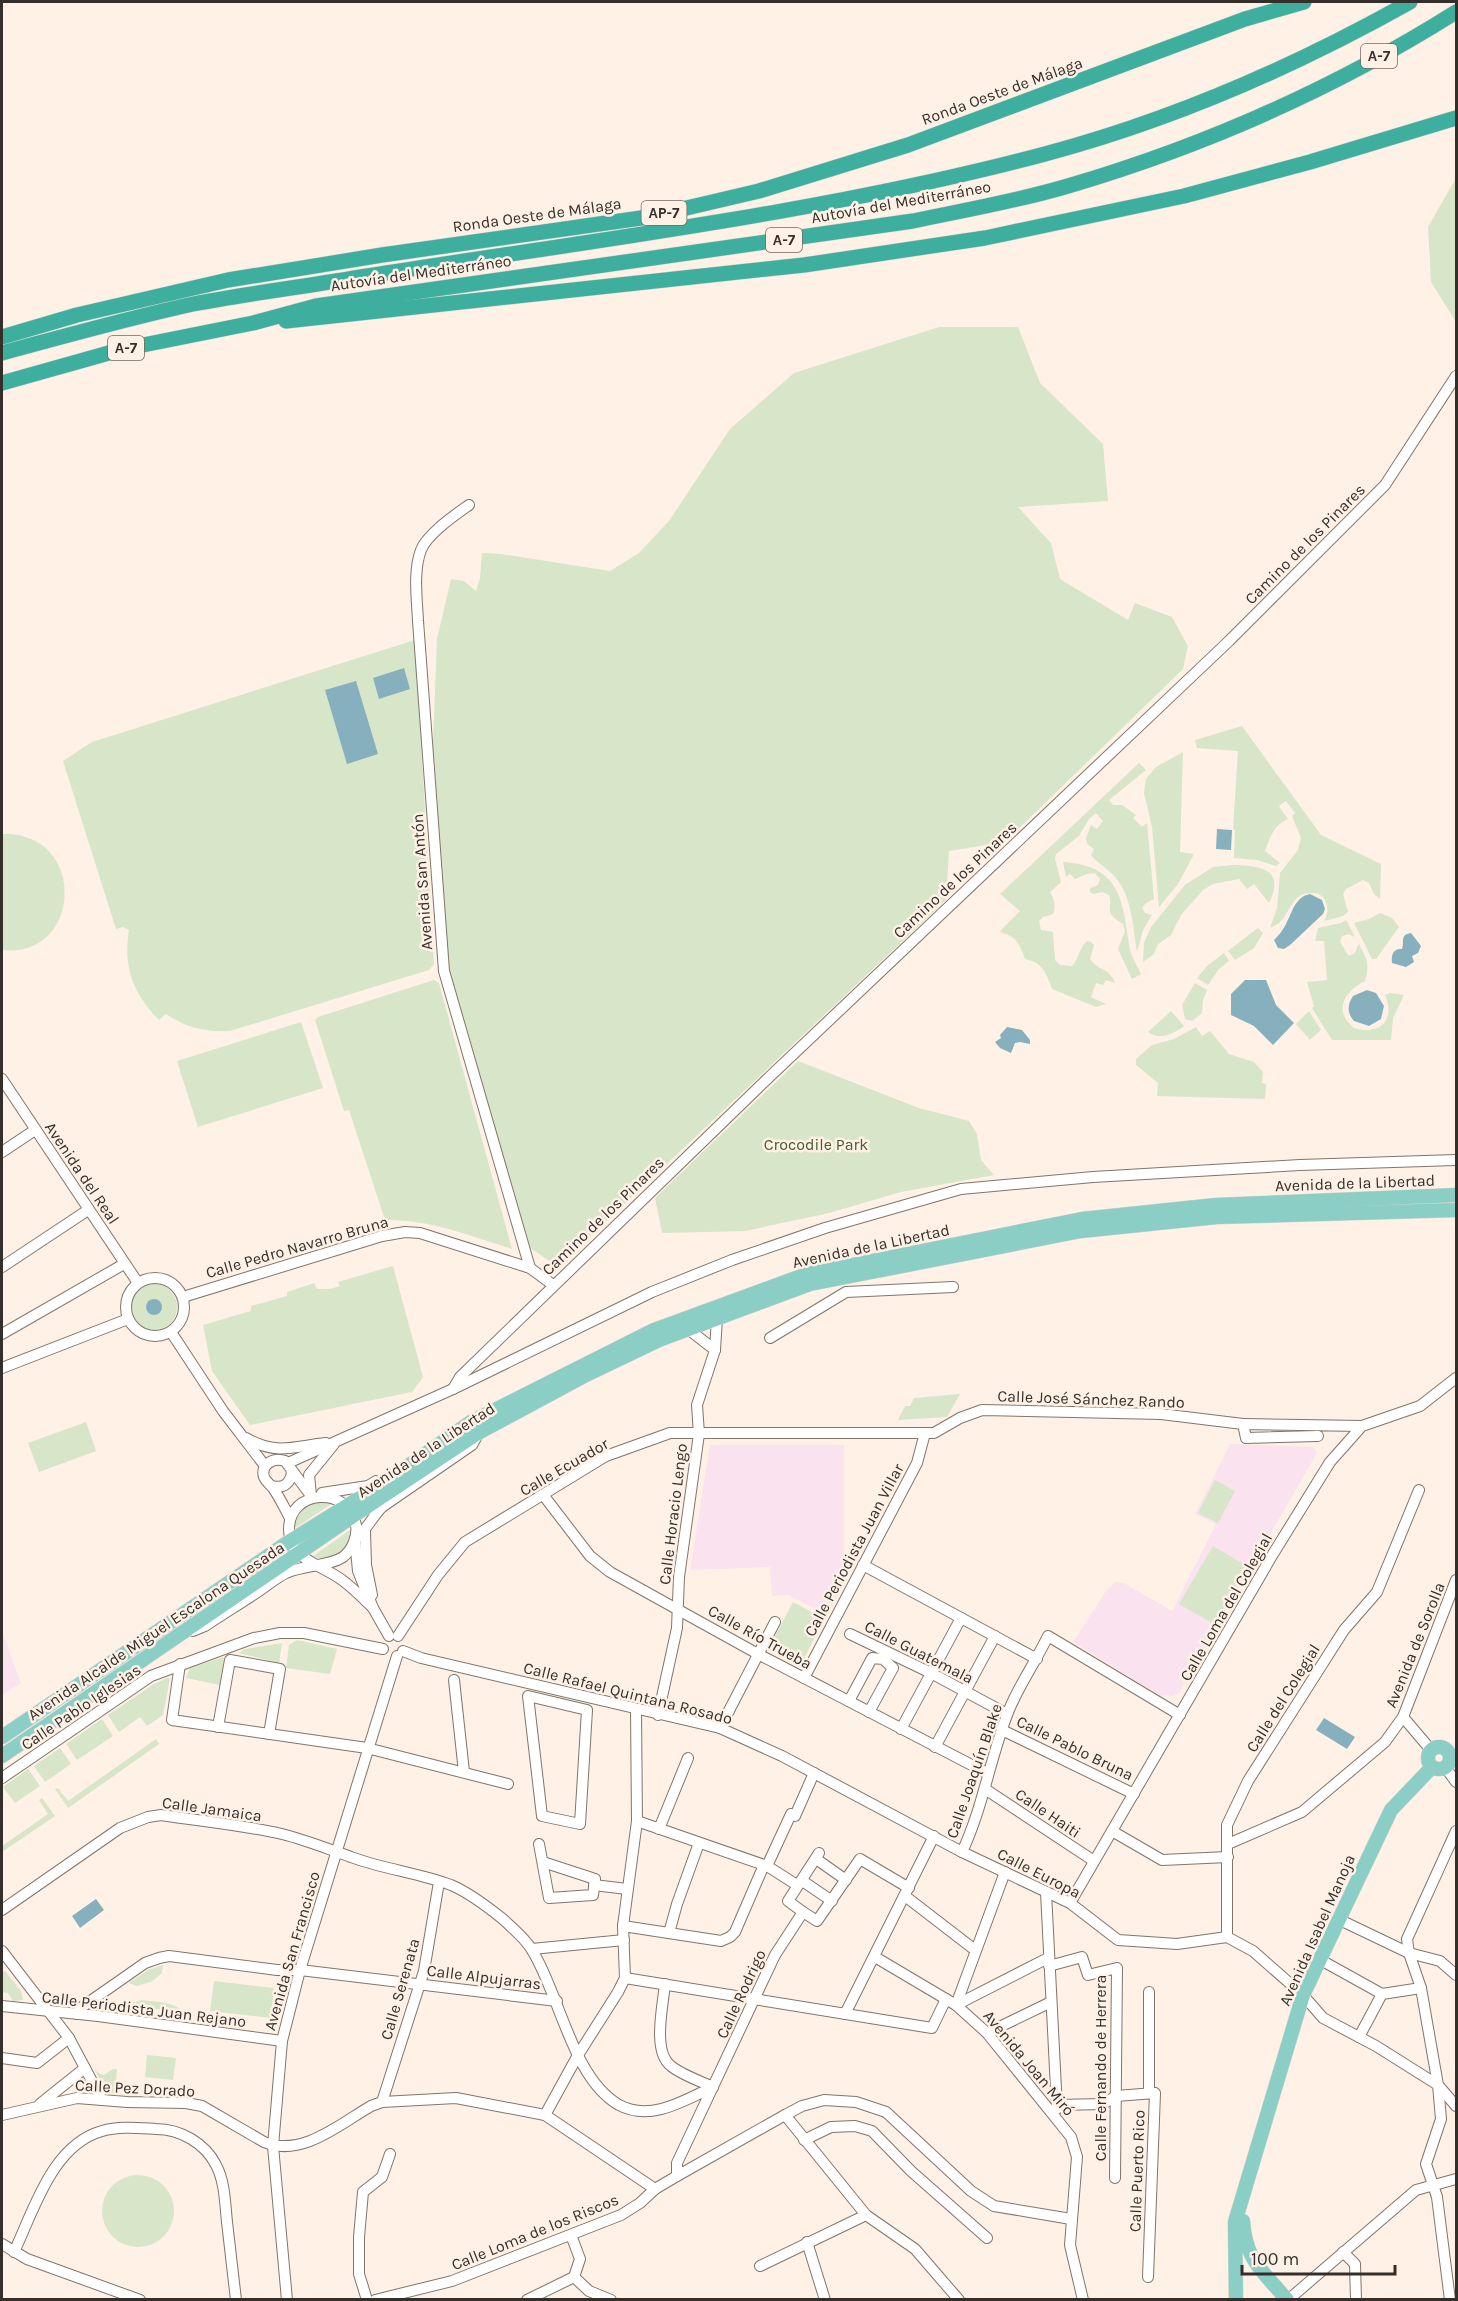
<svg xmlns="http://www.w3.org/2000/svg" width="1458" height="2301" font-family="Karla,sans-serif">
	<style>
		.education { fill: #fae3ef }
		.green { fill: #d7e5c8 }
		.water { fill: #87b0be }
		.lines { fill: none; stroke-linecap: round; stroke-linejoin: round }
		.minor-casing { stroke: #81756a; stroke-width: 12 }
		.major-casing { stroke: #d6d5d4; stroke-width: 15 }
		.highway-casing { stroke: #d6d5d4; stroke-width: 16 }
		.minor { stroke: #fff; stroke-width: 10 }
		.major { stroke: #8bcec5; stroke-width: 14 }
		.highway { stroke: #3eae9e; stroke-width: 15 }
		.labels { text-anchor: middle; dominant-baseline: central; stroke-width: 5; stroke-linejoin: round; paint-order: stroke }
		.shield { fill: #fff1e5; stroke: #716962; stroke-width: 1.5 }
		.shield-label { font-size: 15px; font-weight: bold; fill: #342f2a }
		.street-label { font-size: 16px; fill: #342f2a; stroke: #fff1e5 }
		.park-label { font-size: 16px; fill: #475d2a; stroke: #fff1e5 }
	</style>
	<rect width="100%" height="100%" fill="#fff1e5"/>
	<g class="education">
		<polygon points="1230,1444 1313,1447 1317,1453 1179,1693 1173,1696 1163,1695 1162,1697 1073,1642 1106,1591 1115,1582 1124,1583 1172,1611 1216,1524 1195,1514"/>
		<polygon points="710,1445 844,1445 844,1584 828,1615 788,1595 772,1596 770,1567 690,1570"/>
		<polygon points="2,1632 21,1683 2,1695"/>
	</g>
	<g class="green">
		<polygon points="1456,178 1456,322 1431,282 1428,227"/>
		<polygon points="939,327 1018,327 1040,383 1103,444 1108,501 1018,507 1051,543 1060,579 1128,620 1135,603 1172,617 1188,646 1183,669 1005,842 949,851 946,900 567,1258 551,1262 530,1248 448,974 433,742 437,639 451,579 464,581 476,591 480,578 482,553 501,554 610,571 639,553 669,521 730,429 794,373"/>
		<path d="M415,640L434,964L429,970L230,1031C205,1032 187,1028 166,1014L159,1020C133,994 123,967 129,930L123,927L116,929L63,761L92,742Z"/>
		<path d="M1242,726L1321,835L1381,864L1380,899L1374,894L1369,883L1363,880L1346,889L1343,894L1348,912L1343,916L1324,921C1327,915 1329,910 1326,903C1324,896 1319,893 1312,893C1292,892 1291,912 1279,923C1278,924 1271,927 1270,928L1277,908L1280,873L1298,850L1301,838L1292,816L1295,813L1286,801L1279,806L1288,819C1275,824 1269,838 1265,851L1280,863L1276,866L1257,860L1234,858L1235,830L1233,829L1238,751L1197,748L1195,740Z"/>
		<polygon points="1183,752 1180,852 1194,854 1178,884 1159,907 1152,827 1144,793 1146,779 1156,767"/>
		<path d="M1139,763L1146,770L1109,800L1113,805H1122L1136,815L1133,818L1142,827L1147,823L1154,899L1146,903L1142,908L1145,913L1152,915L1143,930L1137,952C1133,928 1132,897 1116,878C1109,869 1098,864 1091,855L1094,849L1087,844L1086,838L1091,825L1097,829L1103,821L1096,813L1089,819L1079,836L1056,854L1055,859L1061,882L1050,892C1054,897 1056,908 1053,914L1043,917L1039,921L1041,930L1053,932L1055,960L1060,965L1072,966C1079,959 1079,948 1087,941L1091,942L1094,945L1090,959C1098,971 1109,967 1115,983L1106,980L1103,985L1096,983L1091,997L1106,1004L1096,1007L1052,989C1047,974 1042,962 1025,959C1020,946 1017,936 1002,933L1000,931L1020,911L1000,894Z"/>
		<path d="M2,834C88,831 83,959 2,950Z"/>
		<path d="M1063,862C1106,865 1120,883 1126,925C1128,934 1128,944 1131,953C1133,960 1138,967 1141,974L1132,979L1118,949L1125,931L1123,924C1103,912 1113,911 1109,895L1102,892L1093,894L1090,892V888L1098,885L1100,879L1095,873L1087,874L1075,879L1070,874L1066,877Z"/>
		<path d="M1233,865C1260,866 1286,868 1269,903L1254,884L1247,889L1239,879L1213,884L1203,890L1181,915L1171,935L1158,944L1154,954L1143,962L1144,943L1151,927L1185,885L1213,867Z"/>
		<polygon points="1380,913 1392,918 1399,927 1376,959 1372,959 1354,923 1369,919"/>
		<path d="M1346,920L1355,937L1349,934L1342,936L1340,942L1348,955C1358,955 1355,949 1359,944C1367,960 1370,963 1365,981C1345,991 1332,1010 1354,1028C1380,1036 1396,1020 1385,995L1390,993L1404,995L1393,1018L1391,1040H1332L1312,1008L1314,1006L1307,982L1327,980L1324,941H1315L1318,928L1341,923Z"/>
		<polygon points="1258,928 1263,933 1254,948 1235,960 1228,951"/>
		<polygon points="1224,953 1229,961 1219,969 1208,985 1197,978 1207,966"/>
		<path d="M434,980L439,983L512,1249C471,1236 429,1219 385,1220L349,1110L344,1111L315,1020L318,1017Z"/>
		<polygon points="1195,983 1207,990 1203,1000 1202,1013 1192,1021 1185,1019 1182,1005"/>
		<path d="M1171,1011L1184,1026C1173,1034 1160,1041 1148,1032Z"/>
		<polygon points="1309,1011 1321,1030 1310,1040 1296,1024"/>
		<polygon points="301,1022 323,1088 198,1127 177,1061"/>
		<polygon points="1196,1027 1202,1036 1210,1031 1229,1054 1254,1062 1263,1072 1262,1083 1266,1084 1265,1099 1157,1096 1158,1083 1136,1065 1136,1059 1152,1045 1174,1039"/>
		<polygon points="798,1061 919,1108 969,1121 977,1134 981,1160 994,1175 901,1192 829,1213 745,1231 662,1233 655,1198"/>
		<polygon points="393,1266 423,1377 412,1392 250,1425 212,1371 203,1325 251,1311 251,1306 287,1296 287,1292 314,1283 317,1289 330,1289 340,1286 338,1282"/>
		<circle cx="154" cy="1307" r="23"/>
		<polygon points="960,1394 947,1417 898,1420 905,1406 910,1406 914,1398"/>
		<polygon points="86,1422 96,1451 39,1472 28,1443"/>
		<polygon points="1215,1480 1235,1491 1218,1523 1198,1513"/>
		<path d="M331,1501V1504L297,1527H294C299,1504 310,1503 331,1501Z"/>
		<path d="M350,1530L351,1531C349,1549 332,1565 313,1556Z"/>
		<polygon points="1213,1546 1248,1567 1214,1624 1179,1604"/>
		<polygon points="793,1602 824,1619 802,1663 800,1664 773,1650 771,1644"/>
		<polygon points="297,1640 337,1649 330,1674 286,1668 289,1645"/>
		<polygon points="282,1643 279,1663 239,1653 245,1649"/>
		<polygon points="224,1657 220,1685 186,1678 190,1668"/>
		<polygon points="167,1678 170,1678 163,1715 147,1726 140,1717 119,1732 108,1715 154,1684"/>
		<polygon points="102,1719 113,1736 77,1760 66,1744"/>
		<polygon points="156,1739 159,1744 68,1808 55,1789 58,1788 68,1801"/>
		<polygon points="60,1748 71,1764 45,1782 34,1766"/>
		<polygon points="28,1769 40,1786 15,1803 3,1787"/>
		<polygon points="42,1798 55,1816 2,1852 2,1846 48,1814 39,1800"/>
		<polygon points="163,1965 162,1973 151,1982 136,1986 129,1983 148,1970"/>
		<polygon points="5,1971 21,1991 23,2000 13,2001 8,1993 2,1992 2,1973"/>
		<polygon points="214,1981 274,1988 271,2018 210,2011"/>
		<path d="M141,2000C156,2002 174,2001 184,2013L127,2005Z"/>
		<polygon points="147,2055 176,2058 173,2080 145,2077"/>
		<path d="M93,2066L97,2072L104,2075L113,2069H117L115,2094C102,2090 99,2077 93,2066Z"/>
		<circle cx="138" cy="2211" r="36"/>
	</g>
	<g class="water">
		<polygon points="404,668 410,689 379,699 373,678"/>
		<polygon points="356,681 378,754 347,764 325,690"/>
		<polygon points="1217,829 1232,830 1231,850 1216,849"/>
		<path d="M1310,894L1322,900L1325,909L1323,914L1290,945L1284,949L1278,948L1274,940C1279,935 1283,930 1286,924C1293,911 1295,897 1310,894Z"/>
		<path d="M1411,933L1421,946L1418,953L1412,956L1414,962L1406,967L1392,963C1391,955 1393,948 1402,949C1405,942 1399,935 1411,933Z"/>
		<polygon points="1245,980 1266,980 1276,1005 1294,1023 1273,1045 1254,1026 1231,1015 1231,994"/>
		<path d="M1367,990L1376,993L1384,1006L1381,1019L1369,1026L1354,1021C1347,1013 1347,1005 1353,996Z"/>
		<polygon points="1007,1027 1022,1030 1030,1040 1030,1044 1020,1042 1015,1043 1011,1053 1000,1048 995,1042 1001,1038 1000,1035"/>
		<circle cx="154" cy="1307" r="8"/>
		<polygon points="1324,1718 1355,1737 1347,1749 1316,1730"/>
		<polygon points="96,1899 104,1910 80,1928 72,1916"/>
	</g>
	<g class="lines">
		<g class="minor-casing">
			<g id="minor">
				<path d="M469,505C455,515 427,534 421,550C413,571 417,599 418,621L444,971L530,1268"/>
				<polyline points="2,1079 138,1283"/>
				<polyline points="2,1152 35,1130"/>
				<polyline points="2,1267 88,1210"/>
				<circle cx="155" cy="1307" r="29"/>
				<polyline points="183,1297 382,1236 405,1232 420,1233 530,1268 553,1285"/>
				<polyline points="688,1329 715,1350"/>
				<polyline points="171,1332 223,1411 265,1466"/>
				<polyline points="2,1334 124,1264"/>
				<polyline points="770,1338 846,1292 953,1287"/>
				<polyline points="2,1368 128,1319"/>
				<polyline points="453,1389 460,1377 762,1084 1229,641 1385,485 1456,376"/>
				<polyline points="1318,1436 1246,1438 1243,1424 1362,1426"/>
				<path d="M246,1438C277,1456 294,1446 326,1443"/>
				<polyline points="288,1463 453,1389 652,1292 732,1260 825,1228 961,1189 1093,1177 1300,1165 1456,1160"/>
				<path d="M272,1486C284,1489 291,1483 292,1471"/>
				<polyline points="322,1493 368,1486 376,1481"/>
				<polyline points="311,1495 309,1475 334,1444"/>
				<polyline points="544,1496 590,1556 610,1572 758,1654 987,1773"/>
				<path d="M290,1518C285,1509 280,1498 273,1488C270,1484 266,1482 264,1477C260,1464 274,1457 285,1461L312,1497"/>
				<polyline points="365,1531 366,1565 372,1595"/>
				<path d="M355,1539C367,1530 372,1517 382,1507L472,1445L477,1436"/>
				<polyline points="355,1539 358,1571 373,1608 389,1636"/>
				<polyline points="863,1565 1037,1659"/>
				<path d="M193,1631L205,1626C223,1614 241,1603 259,1591C268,1585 276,1578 286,1573C303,1565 330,1566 343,1557C352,1550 358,1537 356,1525C349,1485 288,1489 289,1530C289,1560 323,1565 342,1580C353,1588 363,1598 373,1608"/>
				<polyline points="850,1634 931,1673 1007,1714"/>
				<polyline points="398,1636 438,1575 465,1542 606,1456 670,1433 934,1433 960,1418 982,1410 1161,1414 1243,1424"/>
				<polyline points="403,1651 421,1658 720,1728 782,1756 962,1852 1070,1903 1118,1940 1177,1944 1227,1937 1253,1951 1303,1995 1323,2018 1376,2046 1438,2085 1441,2119 1426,2164 1437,2197 1450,2300"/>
				<polyline points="180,1664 172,1720 367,1748 508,1784"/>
				<polyline points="804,1678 917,1463 925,1433"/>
				<polyline points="454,1680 464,1772"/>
				<polygon points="528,1696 587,1710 580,1824 542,1816"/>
				<polyline points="849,1701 872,1658 883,1659 893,1668 869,1712"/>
				<polyline points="658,1715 677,1628 679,1577 699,1434 697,1405 715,1350 717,1318"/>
				<polyline points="1403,1717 1431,1750"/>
				<polyline points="218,1727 230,1660 280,1669 269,1734"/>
				<polyline points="720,1728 775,1622"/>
				<polyline points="901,1729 961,1618"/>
				<polyline points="1002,1730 1134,1794"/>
				<polyline points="935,1747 995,1636"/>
				<polyline points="1445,1767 1456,1782"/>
				<polyline points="2,1778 151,1676 254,1638 280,1633 304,1633 383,1649"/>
				<polyline points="985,1789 1094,1861"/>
				<polyline points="795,1816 814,1773"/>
				<polyline points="637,1821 767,1866 797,1885"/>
				<polyline points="659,1829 688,1758"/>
				<polyline points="1112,1831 1162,1860 1228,1857"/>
				<polyline points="1456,1831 1407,1939 1409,1953 1421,1988 1438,2085 1456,2106"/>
				<polyline points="539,1844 549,1898 593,1895 595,1879 543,1862"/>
				<polyline points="1228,1844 1302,1812 1385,1742 1403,1717 1456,1580"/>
				<path d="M962,1852C984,1805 990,1757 1009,1710C1019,1685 1036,1661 1048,1636L1180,1715"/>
				<polyline points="819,1861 846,1880"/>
				<polyline points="767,1866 791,1814"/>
				<polyline points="804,1882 832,1901"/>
				<polyline points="594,1885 627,1889"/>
				<polyline points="1046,1892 1057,2109"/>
				<polyline points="905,1896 975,1950"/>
				<polyline points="1070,1903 1273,1554 1330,1462 1362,1426 1420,1406 1456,1378"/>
				<path d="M2,1910L120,1828L148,1817L161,1815C201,1821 243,1825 282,1834C306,1840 328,1849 351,1857C383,1869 419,1873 451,1885C470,1893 488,1907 504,1920C513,1929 525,1938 532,1950C560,1995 572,2078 619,2105C651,2122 685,2100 713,2087"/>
				<polyline points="803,1912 788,1901 819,1853"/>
				<polyline points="1338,1919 1409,1953 1440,1961 1456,1975"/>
				<polyline points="623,1926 721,1941 730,1937 735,1932 764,1865"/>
				<polyline points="669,1933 677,1904 699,1843"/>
				<polyline points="1227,1937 1227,1825 1248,1781 1344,1630 1377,1592 1419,1490"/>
				<polyline points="532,1949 624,1940"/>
				<polyline points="2,1951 69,2038 102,2100"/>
				<polyline points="875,1957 956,2005 987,2033 1071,2137 1077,2157 1070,2245 1083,2300"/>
				<polyline points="1319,1959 1382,1994 1421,1988"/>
				<polyline points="1049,1966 1082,1957 1088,1975 1117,1968 1115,2178"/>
				<polyline points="625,1978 932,2028 946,1999"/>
				<path d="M665,1984C663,2005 652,2052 671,2066C682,2075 700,2081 713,2087"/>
				<polyline points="956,2005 1005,1872"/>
				<polyline points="956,2005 1048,1958"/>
				<polyline points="2,2006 98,2016 282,2041"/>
				<polyline points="77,2014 82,2007 145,1963 159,1958 169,1956 277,1970 300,1970 557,2001"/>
				<polyline points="845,2014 934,1836"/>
				<polyline points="987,2033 1051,2002"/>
				<polyline points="1359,2037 1382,1994"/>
				<polyline points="2,2058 37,2063 69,2038"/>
				<polyline points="1149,2093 1149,1992"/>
				<polyline points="382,2102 424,1971 439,1882"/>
				<polyline points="40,2104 85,2068"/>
				<polyline points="1057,2105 1103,2104 1116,2096 1155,2093 1148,2277"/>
				<path d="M2,2115L77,2098L127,2102L186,2103L202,2106L264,2142C301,2158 340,2124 371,2106L382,2102L456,2098L545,2115L655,2189"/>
				<polyline points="545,2115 578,2055 618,1992 625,1978 623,1926 637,1821 636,1709"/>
				<polyline points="785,2115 866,2215 915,2249 959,2300"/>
				<polyline points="804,2140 831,2127 855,2126 872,2131 911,2171 987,2238"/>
				<polyline points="677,2176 677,2163 775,1955 803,1912 817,1921 860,1859 909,1888"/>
				<polyline points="571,2235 580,2259 574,2277 589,2291 611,2300"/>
				<polyline points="807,2242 825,2300"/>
				<polyline points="2,2244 27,2259 140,2300"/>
				<path d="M14,2252C34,2210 52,2145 102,2131C119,2126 138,2128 156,2129C180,2129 205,2143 216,2165C225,2182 225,2203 227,2222C230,2248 233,2274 236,2300"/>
				<polyline points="1343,2252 1355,2264 1356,2300"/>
				<polyline points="760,2266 866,2215"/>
				<polyline points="287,2300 273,2146 282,2041 300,1970 397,1656"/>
				<polyline points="367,2300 359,2274 359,2237 363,2192 382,2177 390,2154"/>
				<polyline points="375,2300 452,2281 621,2215 640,2203 655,2189 677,2176 785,2115 802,2106 824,2100 856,2102 886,2112 971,2191 994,2206 1071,2219"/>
				<polyline points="527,2300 574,2277"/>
				<polyline points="1288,2300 1416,2190 1456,2179"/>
			</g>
		</g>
		<g class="major-casing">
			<g id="major">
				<polyline points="2,1737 290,1541 381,1485 471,1422 654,1330 807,1274 1082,1219 1216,1205 1456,1195"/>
				<circle cx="1439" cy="1758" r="11"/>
				<polyline points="2,1756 353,1516 478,1433 584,1376 659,1340 810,1284 1081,1231 1217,1217 1456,1210"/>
				<path d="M1243,2221C1245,2260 1264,2272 1287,2300"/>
				<polyline points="1236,2300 1235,2222 1303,1995 1391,1810 1432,1767"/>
			</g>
		</g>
		<g class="highway-casing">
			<g id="highway">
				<polyline points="286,321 804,265 985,238 1184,196 1310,162 1456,118"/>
				<polyline points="2,337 77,315 228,280 382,255 648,217 759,191 908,145 1245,19 1304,2"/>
				<path d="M2,353C65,336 129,318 193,304C251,293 309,286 367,276C594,240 823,213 1045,154C1172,120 1296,66 1410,2"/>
				<path d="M2,383L123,349L253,323L316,306L913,221C965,210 1018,201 1068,186C1204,146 1337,87 1456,12"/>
			</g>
		</g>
		<use href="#minor" class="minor"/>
		<use href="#major" class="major"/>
		<use href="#highway" class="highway"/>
	</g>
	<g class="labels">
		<g class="shield">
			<rect x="1361" y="44" width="36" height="24" rx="4.5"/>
			<rect x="641.5" y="201" width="45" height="24" rx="4.5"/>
			<rect x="766" y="228" width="36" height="24" rx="4.5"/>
			<rect x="108" y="336" width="36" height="24" rx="4.5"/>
		</g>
		<g class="shield-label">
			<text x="1379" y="56">A-7</text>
			<text x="664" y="213">AP-7</text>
			<text x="784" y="240">A-7</text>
			<text x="126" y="348">A-7</text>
		</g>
		<g class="street-label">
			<text transform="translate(1002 91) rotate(-20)">Ronda Oeste de Málaga</text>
			<text transform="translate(901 202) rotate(-10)">Autovía del Mediterráneo</text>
			<text transform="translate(537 215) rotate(-8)">Ronda Oeste de Málaga</text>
			<text transform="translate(421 273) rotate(-8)">Autovía del Mediterráneo</text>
			<text transform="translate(1305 544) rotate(-45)">Camino de los Pinares</text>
			<text transform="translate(955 880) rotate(-43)">Camino de los Pinares</text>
			<text transform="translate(422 882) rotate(-94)">Avenida San Antón</text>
			<text transform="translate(82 1173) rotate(56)">Avenida del Real</text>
			<text transform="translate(1355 1183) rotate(-2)">Avenida de la Libertad</text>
			<text transform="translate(603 1216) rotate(-44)">Camino de los Pinares</text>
			<text transform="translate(871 1246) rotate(-12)">Avenida de la Libertad</text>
			<text transform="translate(297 1247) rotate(-16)">Calle Pedro Navarro Bruna</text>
			<text transform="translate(1091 1399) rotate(2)">Calle José Sánchez Rando</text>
			<text transform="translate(426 1450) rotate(-33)">Avenida de la Libertad</text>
			<text transform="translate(564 1467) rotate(-30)">Calle Ecuador</text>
			<text transform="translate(673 1514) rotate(-83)">Calle Horacio Lengo</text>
			<text transform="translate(854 1550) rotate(-62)">Calle Periodista Juan Villar</text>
			<text transform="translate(1226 1607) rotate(-60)">Calle Loma del Colegial</text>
			<text transform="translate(156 1631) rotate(-34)">Avenida Alcalde Miguel Escalona Quesada</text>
			<text transform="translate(760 1637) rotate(29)">Calle Río Trueba</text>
			<text transform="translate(1415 1645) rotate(-68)">Avenida de Sorolla</text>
			<text transform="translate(919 1652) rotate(27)">Calle Guatemala</text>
			<text transform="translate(628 1693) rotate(14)">Calle Rafael Quintana Rosado</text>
			<text transform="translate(1283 1698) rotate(-58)">Calle del Colegial</text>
			<text transform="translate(81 1707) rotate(-34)">Calle Pablo Iglesias</text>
			<text transform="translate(1075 1748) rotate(26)">Calle Pablo Bruna</text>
			<text transform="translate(974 1771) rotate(-71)">Calle Joaquín Blake</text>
			<text transform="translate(212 1809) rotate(8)">Calle Jamaica</text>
			<text transform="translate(1048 1813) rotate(34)">Calle Haiti</text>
			<text transform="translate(1039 1873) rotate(27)">Calle Europa</text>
			<text transform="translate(1317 1930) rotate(-66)">Avenida Isabel Manoja</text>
			<text transform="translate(292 1951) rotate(-74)">Avenida San Francisco</text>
			<text transform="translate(484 1977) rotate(7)">Calle Alpujarras</text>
			<text transform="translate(400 1989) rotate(-74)">Calle Serenata</text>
			<text transform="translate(741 1994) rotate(-65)">Calle Rodrigo</text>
			<text transform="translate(144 2009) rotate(7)">Calle Periodista Juan Rejano</text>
			<text transform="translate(1029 2063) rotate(50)">Avenida Joan Miró</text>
			<text transform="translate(1100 2068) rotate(-90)">Calle Fernando de Herrera</text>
			<text transform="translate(135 2088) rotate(3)">Calle Pez Dorado</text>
			<text transform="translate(1137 2171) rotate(-88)">Calle Puerto Rico</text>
			<text transform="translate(535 2232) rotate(-22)">Calle Loma de los Riscos</text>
		</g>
		<g class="park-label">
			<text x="816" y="1144">Crocodile Park</text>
		</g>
	</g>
	<rect width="1458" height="2301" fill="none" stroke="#342f2a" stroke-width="6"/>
	<path d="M1242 2265v9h153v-9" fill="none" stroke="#342f2a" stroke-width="3"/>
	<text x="1251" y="2265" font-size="18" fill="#342f2a" stroke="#fff1e5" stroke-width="4.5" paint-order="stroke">100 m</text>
</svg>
